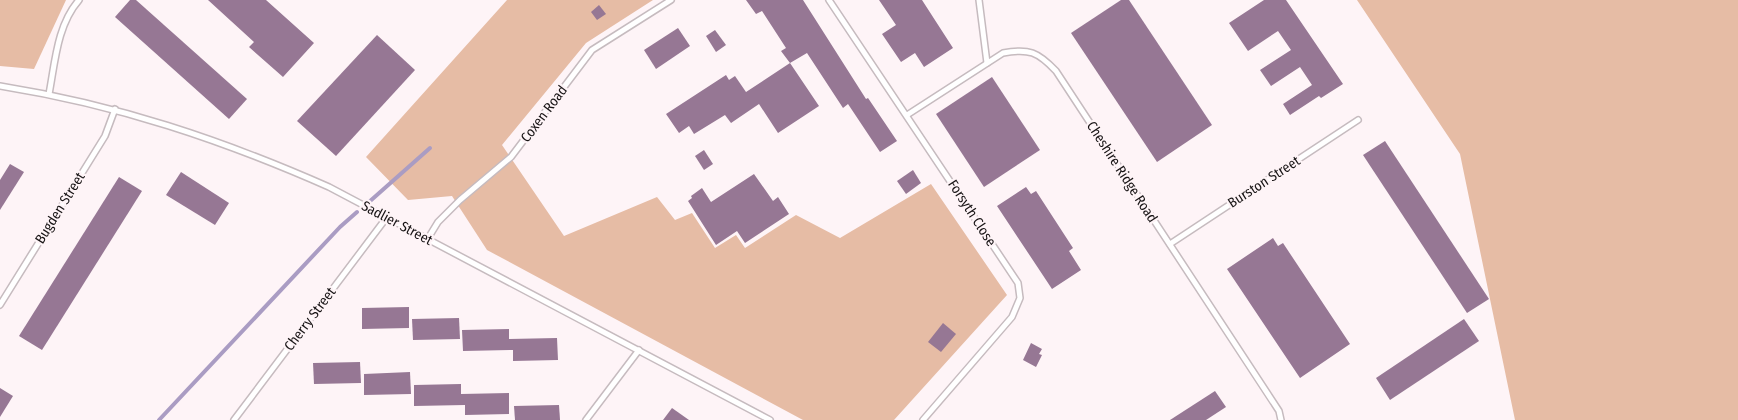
<svg xmlns="http://www.w3.org/2000/svg" width="1738" height="420" font-family="'Fira Sans Condensed',sans-serif">
	<style>
		.forest { fill: #e6bca5 }
		.lines { fill: none; stroke-linecap: round; stroke-linejoin: round }
		.stream { stroke: #aa9cc3; stroke-width: 4 }
		.building { fill: #967794 }
		.service-casing { stroke: #c6bbbf; stroke-width: 8 }
		.service { stroke: #fff; stroke-width: 5 }
		.labels { text-anchor: middle; dominant-baseline: central; stroke-width: 4.5; stroke-linejoin: round; paint-order: stroke }
		.street-label { font-size: 14px; fill: #171314; stroke: #fef4f7 }
	</style>
	<rect width="100%" height="100%" fill="#fef4f7"/>
	<g class="forest">
		<polygon points="0,0 66,0 34,69 0,66"/>
		<polygon points="507,0 653,0 586,43 502,145 564,236 657,197 675,220 692,213 715,248 736,235 745,248 796,215 840,238 931,184 1007,295 894,420 803,420 487,250 452,196 408,200 366,157"/>
		<polygon points="1357,0 1738,0 1738,420 1515,420 1460,154"/>
	</g>
	<g class="lines">
		<g class="stream">
			<polyline points="369,202 430,148"/>
			<polyline points="159,420 340,227 357,212"/>
		</g>
	</g>
	<g class="building">
		<polygon points="130,0 136,0 247,99 229,119 115,17"/>
		<polygon points="208,0 266,0 314,43 283,77 249,47 254,42"/>
		<polygon points="746,0 803,0 866,99 868,98 897,141 880,152 848,104 843,108 807,53 790,63 819,106 778,133 759,104 731,123 725,115 694,134 689,126 679,133 666,114 726,75 729,80 735,76 746,92 790,63 781,51 786,48 762,11 756,14"/>
		<polygon points="879,0 922,0 953,48 924,67 915,53 901,62 882,34 896,25"/>
		<polygon points="1121,0 1129,0 1212,125 1157,162 1071,33"/>
		<polygon points="1264,0 1286,0 1343,84 1321,98 1319,96 1290,115 1283,104 1312,85 1300,67 1271,86 1260,70 1291,50 1278,31 1248,51 1229,23"/>
		<polygon points="599,5 606,14 597,20 591,12"/>
		<polygon points="678,28 690,46 656,69 644,50"/>
		<polygon points="715,30 726,45 716,52 706,36"/>
		<polygon points="377,35 415,70 336,156 297,121"/>
		<polygon points="992,77 1040,150 984,187 936,114"/>
		<polygon points="1385,141 1489,299 1467,313 1363,155"/>
		<polygon points="704,150 713,164 704,170 695,156"/>
		<polygon points="10,164 24,172 0,210 0,180"/>
		<polygon points="913,170 921,183 906,194 897,181"/>
		<polygon points="181,172 229,203 215,225 166,195"/>
		<polygon points="754,174 773,201 778,197 789,214 745,243 737,231 716,245 688,201 692,198 691,196 702,188 711,202"/>
		<polygon points="119,177 142,191 42,350 19,336"/>
		<polygon points="1026,187 1031,194 1036,191 1073,248 1069,251 1081,270 1052,289 997,206"/>
		<polygon points="1273,238 1278,246 1283,243 1350,344 1300,378 1227,269"/>
		<polygon points="409,307 409,328 362,329 362,308"/>
		<polygon points="459,318 460,339 413,340 412,319"/>
		<polygon points="1464,319 1479,341 1390,400 1376,378"/>
		<polygon points="943,323 956,334 941,352 928,342"/>
		<polygon points="509,329 509,339 557,338 558,360 513,361 513,350 463,351 462,330"/>
		<polygon points="1031,343 1042,349 1039,354 1042,355 1036,367 1023,360"/>
		<polygon points="360,362 361,383 314,384 313,363"/>
		<polygon points="410,372 411,394 364,395 364,374"/>
		<polygon points="461,384 461,394 509,393 509,414 465,415 465,405 414,406 414,385"/>
		<polygon points="0,388 13,396 0,417"/>
		<polygon points="1215,391 1226,407 1206,420 1170,420"/>
		<polygon points="559,405 560,420 515,420 514,406"/>
		<polygon points="672,408 689,420 663,420"/>
	</g>
	<g class="lines">
		<g class="service-casing">
			<g id="service">
				<polyline points="829,0 1018,283 1020,298 1012,317 923,420"/>
				<polyline points="979,0 987,63"/>
				<path d="M0,86C118,105 220,139 329,187L770,420"/>
				<path d="M49,94C55,63 57,25 79,0"/>
				<path d="M907,115L1003,53C1029,48 1038,52 1056,71L1279,411L1281,420"/>
				<polyline points="427,240 438,222 460,200 511,157 592,50 671,0"/>
				<polyline points="1170,244 1358,120"/>
				<polyline points="0,305 105,136 115,109"/>
				<polyline points="234,420 387,217"/>
				<polyline points="586,420 639,350"/>
			</g>
		</g>
		<use href="#service" class="service"/>
	</g>
	<g class="labels">
		<g class="street-label">
			<text transform="translate(544 114) rotate(-53)">Coxen Road</text>
			<text transform="translate(1122 172) rotate(57)">Cheshire Ridge Road</text>
			<text transform="translate(1264 182) rotate(-33)">Burston Street</text>
			<text transform="translate(60 208) rotate(-58)">Bugden Street</text>
			<text transform="translate(972 213) rotate(57)">Forsyth Close</text>
			<text transform="translate(397 223) rotate(28)">Sadlier Street</text>
			<text transform="translate(310 319) rotate(-53)">Cherry Street</text>
		</g>
	</g>
</svg>
